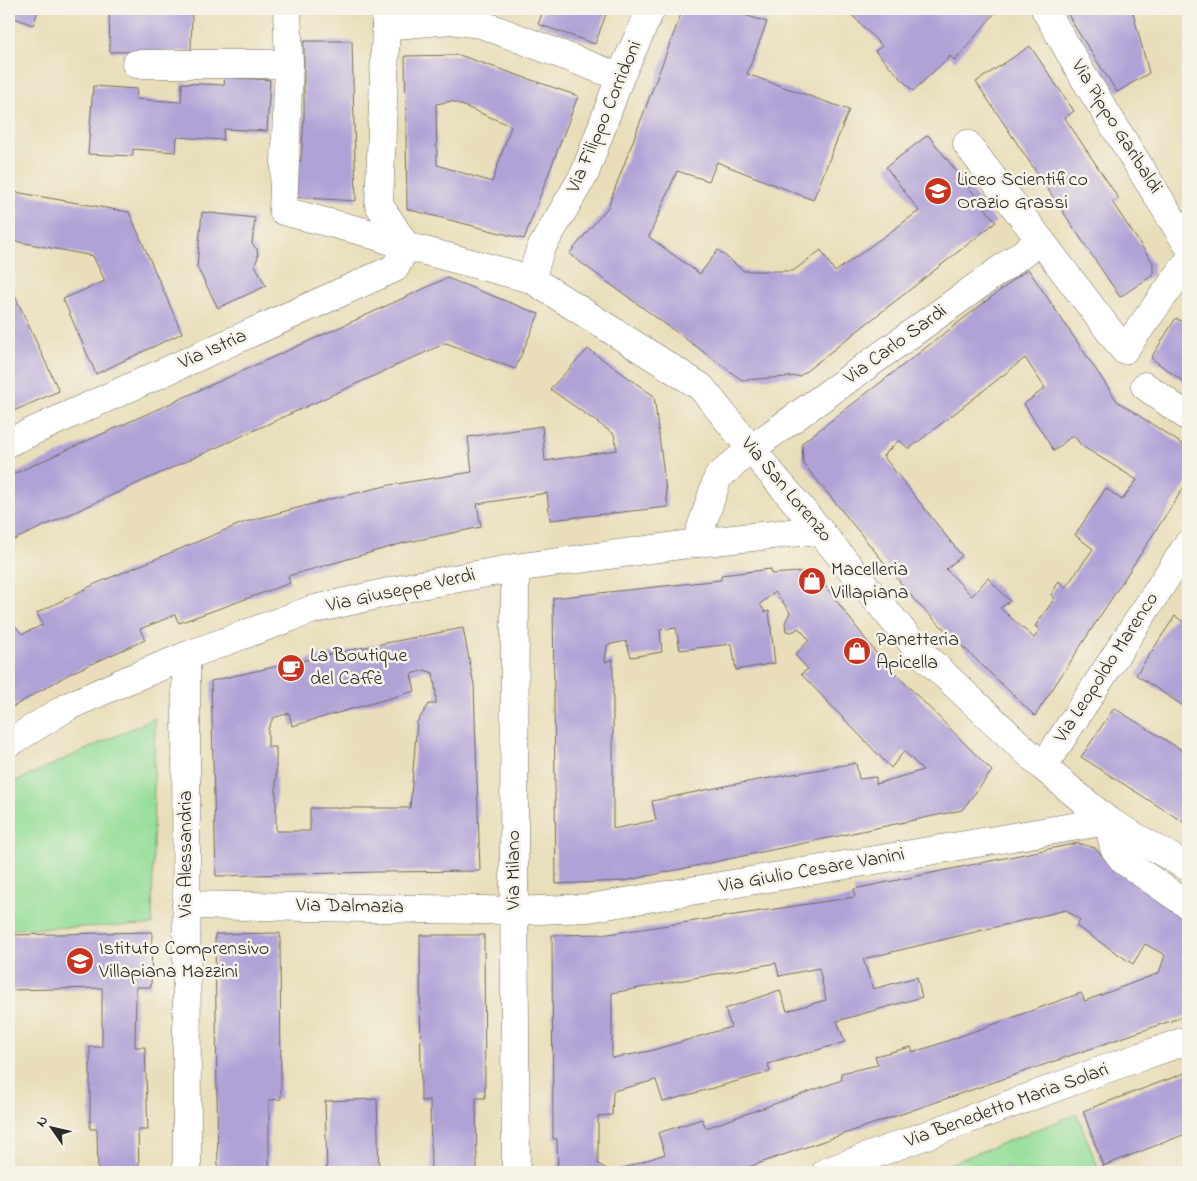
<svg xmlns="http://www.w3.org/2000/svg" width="1197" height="1181" font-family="'Indie Flower',sans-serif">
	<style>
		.green { fill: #95de9a; stroke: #608462 }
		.building { fill: #b0a1d7; fill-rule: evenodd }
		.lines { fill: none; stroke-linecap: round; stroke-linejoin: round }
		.street-casing { stroke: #6e6a5d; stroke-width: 29 }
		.secondary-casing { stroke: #6e6a5d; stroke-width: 29 }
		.street { stroke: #fff; stroke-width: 28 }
		.secondary { stroke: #fff; stroke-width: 28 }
		.labels { text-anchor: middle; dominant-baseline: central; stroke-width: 5; stroke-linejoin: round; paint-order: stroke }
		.street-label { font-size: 20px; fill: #2b2b2b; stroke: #f7f3e8 }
		.poi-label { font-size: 20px; fill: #2b2b2b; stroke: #f7f3e8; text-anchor: start }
	</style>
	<rect width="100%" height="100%" fill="#f7f3e8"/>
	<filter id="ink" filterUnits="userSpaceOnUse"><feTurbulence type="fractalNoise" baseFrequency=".02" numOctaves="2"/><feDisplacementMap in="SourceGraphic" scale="10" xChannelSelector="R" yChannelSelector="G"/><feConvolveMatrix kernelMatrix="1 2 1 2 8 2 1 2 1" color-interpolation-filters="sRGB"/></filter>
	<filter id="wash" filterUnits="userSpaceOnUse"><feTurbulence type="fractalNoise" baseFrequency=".0096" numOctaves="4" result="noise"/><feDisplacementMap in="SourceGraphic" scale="20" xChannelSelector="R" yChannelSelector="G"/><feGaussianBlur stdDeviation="1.12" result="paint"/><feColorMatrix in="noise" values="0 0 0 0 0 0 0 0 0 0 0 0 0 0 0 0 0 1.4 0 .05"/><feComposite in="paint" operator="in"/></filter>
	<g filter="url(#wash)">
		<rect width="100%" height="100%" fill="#e9deb9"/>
		<g class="green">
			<polygon points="155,718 152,925 9,929 9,787 14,782"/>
			<polygon points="1077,1114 1100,1172 923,1172 949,1164"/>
		</g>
		<g id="blocks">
			<g class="building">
				<polygon points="9,9 39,9 33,25 9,16"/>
				<polygon points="109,9 192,9 191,51 110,52"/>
				<polygon points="544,9 608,9 595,44 538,24"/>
				<polygon points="683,9 726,9 767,22 747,74 849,110 813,200 717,162 709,181 677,171 649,237 700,274 718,250 744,271 793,271 821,250 835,272 919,211 886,167 928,135 996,222 800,376 742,380 569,254 608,207"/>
				<polygon points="846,9 998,9 955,61 950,56 913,91 875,51 882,46"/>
				<polygon points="1065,9 1132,9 1149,73 1117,92 1075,27"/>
				<polygon points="304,41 352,41 356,201 290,197 290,161 301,161 304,116"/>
				<polygon points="1030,46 1074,111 1065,118 1119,199 1112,202 1153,263 1153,275 1120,297 976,82"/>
				<path d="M459,55L578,96L524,239L407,209L405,56ZM452,101L511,126L492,182L437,165L436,104Z"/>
				<polygon points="225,77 270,80 267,131 224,129 223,140 177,137 176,152 133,149 133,156 88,154 93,86 137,89 136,99 181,102 182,83 224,85"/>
				<polygon points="9,191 129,212 182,333 96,374 63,299 105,281 93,256 9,240"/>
				<polygon points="202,212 255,218 252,244 257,249 258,257 255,265 266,286 218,308 197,267"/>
				<path d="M1028,269L1117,401L1188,448V481L1035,716L917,603L803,463L802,443ZM1025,358L1045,388L1024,404L1054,451L1073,435L1082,446L1137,480L1122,500L1106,488L1075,535L1093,549L1065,588L1059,581L1051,595L1055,598L1035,626L1040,630L1034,638L1000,608L1010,601L988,578L972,596L946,569L962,556L883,456L899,440L909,449Z"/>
				<polygon points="447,278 539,314 515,369 446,343 9,542 9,476 360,318"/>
				<polygon points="9,283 59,391 9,413"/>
				<polygon points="1176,318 1186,324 1188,321 1188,385 1151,358"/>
				<polygon points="588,349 654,396 668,507 550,520 547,493 477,504 481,527 404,543 288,576 290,583 179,623 175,615 140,629 145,640 71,673 9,709 9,624 12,622 22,634 43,625 37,613 95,584 245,522 331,499 390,485 472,472 468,437 542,426 545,461 617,450 614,434 550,389"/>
				<path d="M771,569V574L814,571L879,657L992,771L962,810L624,881L556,884L553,598L721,580V575ZM775,592L790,612L785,623L786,631L792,632L799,628L809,640L795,655L808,669L801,674L891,768L904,751L923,770L876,784V777L859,779L856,763L730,785L652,801L656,820L613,829V659L605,662L607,645L626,641L631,657L662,652L660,630L676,628L680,650L732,644L736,670L775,663L769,611L765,612L760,604Z"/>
				<polygon points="1175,616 1188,625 1188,709 1136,675"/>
				<path d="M463,628L474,685L480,871L378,872L216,876L211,681L350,650ZM425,670L433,673L436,692V704H429L417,722L410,808H310V831H276V747H268V729L273,718L289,713L292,726L415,691L411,674Z"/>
				<polygon points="1114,708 1188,754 1188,825 1081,757"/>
				<path d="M1078,843L1095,848L1117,873L1188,916V1015L734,1172H558L557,1139H553L552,935L608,934L855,897L854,889ZM1066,910L1080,920L1076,926L1133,964L1145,944L1165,955L1159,973L1085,1001L1081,993L933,1046L913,1052L911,1047L875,1056L878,1065L841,1073L842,1080L706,1128L702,1119L658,1133L665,1154L612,1172L598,1164V1116L612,1115L613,1091L656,1080L663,1102L770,1072L768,1064L845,1042L837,1021L922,997L917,977L873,989L863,959ZM776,963L779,976L819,968L826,1000L787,1011L780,990L725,1009L731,1027L650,1051L612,1058V993Z"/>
				<polygon points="152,932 151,987 136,987 135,1047 145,1047 148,1130 138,1130 139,1172 98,1172 97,1129 90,1129 90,1047 102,1047 102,988 9,990 9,935"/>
				<polygon points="280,933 281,1099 269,1100 269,1172 218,1172 215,934"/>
				<polygon points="420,935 484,935 485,1098 476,1098 477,1172 431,1172 430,1100 421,1101"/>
				<polygon points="1188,1072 1188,1133 1103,1166 1083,1111"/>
				<polygon points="377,1099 379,1172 327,1172 325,1101"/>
				<polygon points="1008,1167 1019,1172 982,1172 986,1170"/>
			</g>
		</g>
	</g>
	<g filter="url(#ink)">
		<use href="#blocks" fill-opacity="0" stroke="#6e6a5d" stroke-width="1"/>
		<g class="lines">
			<g class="street-casing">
				<g id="street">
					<polyline points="287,9 289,64 283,211 365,232 406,246 531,279 701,387 751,449 819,530"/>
					<polyline points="385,9 386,26 379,205 406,246"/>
					<polyline points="1045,9 1083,76 1188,245"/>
					<polyline points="386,26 450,20 481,24 620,77"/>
					<polyline points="136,64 289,64"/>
					<polyline points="967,144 1124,350 1188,262"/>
					<polyline points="531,279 540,250 585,173 620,77 651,9"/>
					<polyline points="1145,386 1188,417"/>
					<polyline points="9,442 395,268 406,246"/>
					<polyline points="696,543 718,477 751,449 1040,241"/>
					<polyline points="1043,767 1188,544"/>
					<polyline points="186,905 483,910 514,911 589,908 1108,821 1114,848 1124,861 1188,905"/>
					<polyline points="826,1172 1103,1070 1188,1040"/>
				</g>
			</g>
			<g class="secondary-casing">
				<g id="secondary">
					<polyline points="515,568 514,880 516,1172"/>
					<polyline points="186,656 187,1172"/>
					<polyline points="9,743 69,706 130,679 186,656 311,610 415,586 515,568 696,543 819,530 919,651 1043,767 1108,821 1188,867"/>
				</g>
			</g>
			<use href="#street" class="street"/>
			<use href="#secondary" class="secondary"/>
		</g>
	</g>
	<defs>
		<g id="school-disc" transform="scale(1.4375)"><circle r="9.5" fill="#c8321e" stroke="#f7f3e8"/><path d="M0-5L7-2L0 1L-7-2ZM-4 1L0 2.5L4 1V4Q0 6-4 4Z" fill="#fff"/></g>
		<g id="shop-disc" transform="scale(1.4375)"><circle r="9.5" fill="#c8321e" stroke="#f7f3e8"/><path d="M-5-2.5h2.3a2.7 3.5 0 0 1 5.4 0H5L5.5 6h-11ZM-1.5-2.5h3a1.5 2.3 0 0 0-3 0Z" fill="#fff"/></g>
		<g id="cafe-disc" transform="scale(1.4375)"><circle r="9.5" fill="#c8321e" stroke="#f7f3e8"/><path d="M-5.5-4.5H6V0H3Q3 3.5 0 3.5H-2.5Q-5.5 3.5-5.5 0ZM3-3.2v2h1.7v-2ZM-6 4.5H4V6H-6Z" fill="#fff"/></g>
	</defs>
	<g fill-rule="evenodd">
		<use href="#school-disc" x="938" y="191"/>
		<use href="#shop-disc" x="812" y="581"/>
		<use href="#shop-disc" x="857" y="651"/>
		<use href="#cafe-disc" x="291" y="668"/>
		<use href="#school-disc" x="80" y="961"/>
	</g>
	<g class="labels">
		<g class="street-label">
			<text transform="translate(605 117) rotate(-67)">Via Filippo Corridoni</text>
			<text transform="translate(1116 127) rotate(58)">Via Pippo Garibaldi</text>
			<text transform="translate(896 345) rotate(-36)">Via Carlo Sardi</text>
			<text transform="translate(213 350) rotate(-24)">Via Istria</text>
			<text transform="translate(786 490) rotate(50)">Via San Lorenzo</text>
			<text transform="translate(401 591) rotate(-12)">Via Giuseppe Verdi</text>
			<text transform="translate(1107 668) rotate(-57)">Via Leopoldo Marenco</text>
			<text transform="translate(186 854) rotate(-90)">Via Alessandria</text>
			<text transform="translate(514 870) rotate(-90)">Via Milano</text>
			<text transform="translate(812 871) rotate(-10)">Via Giulio Cesare Vanini</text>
			<text transform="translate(350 907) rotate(1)">Via Dalmazia</text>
			<text transform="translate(1007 1106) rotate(-20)">Via Benedetto Maria Solari</text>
		</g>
		<g class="poi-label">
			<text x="957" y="180">Liceo Scientifico<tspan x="957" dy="23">Orazio Grassi</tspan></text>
			<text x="831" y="570">Macelleria<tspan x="831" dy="23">Villapiana</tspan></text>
			<text x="876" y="640">Panetteria<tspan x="876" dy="23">Apicella</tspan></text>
			<text x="310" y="656">La Boutique<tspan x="310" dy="23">del Caffè</tspan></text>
			<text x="99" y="949">Istituto Comprensivo<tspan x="99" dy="23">Villapiana Mazzini</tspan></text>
		</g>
	</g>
	<rect width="1197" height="1181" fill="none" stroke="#f7f3e8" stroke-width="30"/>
	<g transform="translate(52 1128) rotate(304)" stroke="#f7f3e8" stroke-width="4" paint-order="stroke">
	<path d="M0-4L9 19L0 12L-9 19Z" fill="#2b2b2b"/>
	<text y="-8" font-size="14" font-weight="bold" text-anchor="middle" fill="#2b2b2b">N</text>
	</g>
</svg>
